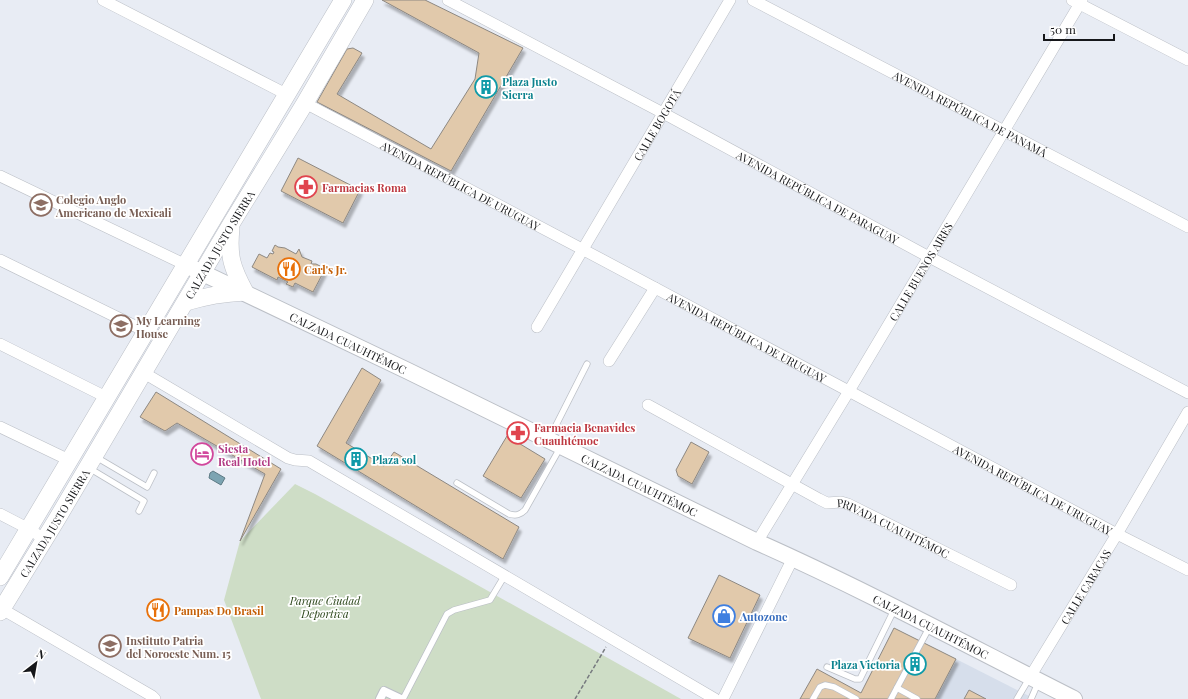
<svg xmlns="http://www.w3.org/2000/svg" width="1188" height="699" font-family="'Playfair Display',serif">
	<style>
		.built { fill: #d6deeb }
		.green { fill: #ceddc6 }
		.water { fill: #7ca4b2; stroke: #5d7a84 }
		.building { fill: #e1c9ab; stroke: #8d8882; filter: url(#shadow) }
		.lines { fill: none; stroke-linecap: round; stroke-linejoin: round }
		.service-casing { stroke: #bbbfc6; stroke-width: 7 }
		.pedestrian-casing { stroke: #bbbfc6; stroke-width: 10 }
		.minor-casing { stroke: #bbbfc6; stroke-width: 12 }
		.secondary-casing { stroke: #bbbfc6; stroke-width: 18 }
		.primary-casing { stroke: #bbbfc6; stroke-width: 18 }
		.path { stroke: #777a7f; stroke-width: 1.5; stroke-dasharray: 4 2; stroke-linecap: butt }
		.service { stroke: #fff; stroke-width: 5.5 }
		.pedestrian { stroke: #fff; stroke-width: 8 }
		.minor { stroke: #fff; stroke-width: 11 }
		.secondary { stroke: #fff; stroke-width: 16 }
		.primary { stroke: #fff; stroke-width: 17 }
		.labels { text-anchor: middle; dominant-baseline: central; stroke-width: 3.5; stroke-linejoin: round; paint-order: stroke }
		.culture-label { font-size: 11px; font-weight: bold; fill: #0d838f; stroke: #fff; text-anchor: start }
		.street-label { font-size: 11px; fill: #16171a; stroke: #fff }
		.health-label { font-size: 11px; font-weight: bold; fill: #be3a42; stroke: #fff; text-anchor: start }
		.education-label { font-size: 11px; font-weight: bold; fill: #785e54; stroke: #fff; text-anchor: start }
		.food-label { font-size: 11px; font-weight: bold; fill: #c56008; stroke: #fff; text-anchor: start }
		.hotel-label { font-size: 11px; font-weight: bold; fill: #b23c85; stroke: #fff; text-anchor: start }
		.park-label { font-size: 11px; font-style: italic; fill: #2a4518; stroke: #fff }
		.shop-label { font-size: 11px; font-weight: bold; fill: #366cbe; stroke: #fff; text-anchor: start }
	</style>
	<defs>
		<filter id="shadow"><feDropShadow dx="2.5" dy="4.5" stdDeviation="1" flood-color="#0004"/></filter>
	</defs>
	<rect width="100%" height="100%" fill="#e8ecf4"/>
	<polygon class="built" points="956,659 1029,696 1027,699 935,699"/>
	<polygon class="green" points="295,484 315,494 681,699 261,699 224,600 240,541"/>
	<polygon class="water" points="213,471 225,478 221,485 209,478 210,473"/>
	<g class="building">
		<polygon points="382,0 425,0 523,48 451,171 317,102 347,49 353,48 362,53 337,94 431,149 475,79 479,53"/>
		<polygon points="298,158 360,190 343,223 281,191"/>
		<polygon points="275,245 278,247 285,248 296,254 299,249 302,257 312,261 311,264 316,264 320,266 318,268 324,271 313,292 295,283 293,287 286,284 288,282 278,277 277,280 252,267 259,254 267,258 270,253 273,254 274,252 272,251"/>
		<polygon points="362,368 381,380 346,443 384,466 394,452 519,527 503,559 317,446"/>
		<polygon points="156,392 281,469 240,541 265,474 177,423 165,431 140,417"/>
		<polygon points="507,436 545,459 521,498 483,476"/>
		<polygon points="691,442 709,452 692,484 678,476 676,470"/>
		<polygon points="719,575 760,595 730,658 688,638"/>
		<polygon points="894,628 956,659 935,699 800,699 817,669 861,693"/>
		<polygon points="969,690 986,699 964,699"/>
	</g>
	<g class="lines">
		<g class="service-casing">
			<g id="service">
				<polyline points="549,439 587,364"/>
				<polyline points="96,457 147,487 154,473"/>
				<polyline points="89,468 144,501 139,511"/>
				<path d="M457,483L509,514C516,516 520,515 525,510L560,448"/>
				<polyline points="827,667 855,679 860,679 894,610"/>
				<polyline points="897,688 917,699"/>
				<polyline points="403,699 447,614 454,610 490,600 505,575"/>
				<polyline points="813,699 820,687 825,685 834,687 856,699"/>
				<polyline points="891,699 930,626"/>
				<polyline points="1017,699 1030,677"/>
				<polyline points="1031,699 1038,683"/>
			</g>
		</g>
		<g class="pedestrian-casing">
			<polyline id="pedestrian" points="380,699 384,691 401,699"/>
		</g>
		<g class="minor-casing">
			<g id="minor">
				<polyline points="103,0 286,94"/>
				<path id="s1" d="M448,0L663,113L929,257L1188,393"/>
				<path id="s2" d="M753,0L1188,227"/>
				<polyline points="1072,0 1188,60"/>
				<path id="s3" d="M305,103L582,249L1117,534L1188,570"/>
				<polyline points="0,176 186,265"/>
				<polyline points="0,260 145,331"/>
				<path id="s4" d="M537,327L730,0"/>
				<polyline points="0,344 106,397"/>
				<polyline points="609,361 655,288"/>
				<polyline points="144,373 288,458 295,460 309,461 715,699"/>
				<path id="s5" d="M648,405L819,499L827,503L841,502L848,504L1011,585"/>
				<polyline points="0,427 69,460"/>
				<polyline points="0,514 29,529 44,539"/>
				<path id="s6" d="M757,542L849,391L1082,0"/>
				<polyline points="2,609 152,696 155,699"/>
				<path id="s7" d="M1030,677L1117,534L1188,412"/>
				<polyline points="723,699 793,558"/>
			</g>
		</g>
		<g class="secondary-casing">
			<g id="secondary">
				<path id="s8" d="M186,265L408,371L757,542C865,590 969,646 1074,699"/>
			</g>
		</g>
		<g class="primary-casing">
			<g id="primary">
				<path d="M186,302C206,296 224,293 245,292C232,268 228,256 231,228"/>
				<path d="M0,577C115,385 228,192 343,0"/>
				<path id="s9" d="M0,612L57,519L231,224L305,103L365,0"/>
			</g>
		</g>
		<polyline class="path" points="575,699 606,647"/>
		<use href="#service" class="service"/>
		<use href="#pedestrian" class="pedestrian"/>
		<use href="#minor" class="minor"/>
		<use href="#secondary" class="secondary"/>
		<use href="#primary" class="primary"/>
	</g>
	<defs>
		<g id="building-ring" transform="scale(1.15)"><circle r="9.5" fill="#fff" stroke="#0f9aa8" stroke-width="1.5"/><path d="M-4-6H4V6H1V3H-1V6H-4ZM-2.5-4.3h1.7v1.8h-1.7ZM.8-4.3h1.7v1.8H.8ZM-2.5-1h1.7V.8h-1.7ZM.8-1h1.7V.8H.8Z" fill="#0f9aa8"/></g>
		<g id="pharmacy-ring" transform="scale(1.15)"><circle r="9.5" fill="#fff" stroke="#e0444e" stroke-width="1.5"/><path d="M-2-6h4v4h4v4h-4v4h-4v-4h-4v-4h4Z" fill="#e0444e"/></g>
		<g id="school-ring" transform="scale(1.15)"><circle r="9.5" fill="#fff" stroke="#8d6e63" stroke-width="1.5"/><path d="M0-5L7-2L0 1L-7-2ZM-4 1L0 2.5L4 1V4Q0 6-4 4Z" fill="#8d6e63"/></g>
		<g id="restaurant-ring" transform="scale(1.15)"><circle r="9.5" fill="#fff" stroke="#e8710a" stroke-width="1.5"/><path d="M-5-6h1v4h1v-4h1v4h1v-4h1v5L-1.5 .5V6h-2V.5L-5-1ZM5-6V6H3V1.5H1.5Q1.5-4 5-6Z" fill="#e8710a"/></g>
		<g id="hotel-ring" transform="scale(1.15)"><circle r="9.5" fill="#fff" stroke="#d1479c" stroke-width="1.5"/><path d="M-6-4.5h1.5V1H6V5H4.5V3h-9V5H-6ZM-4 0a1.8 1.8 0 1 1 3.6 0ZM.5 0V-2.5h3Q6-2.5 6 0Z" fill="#d1479c"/></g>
		<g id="shop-ring" transform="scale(1.15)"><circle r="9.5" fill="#fff" stroke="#3f7fe0" stroke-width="1.5"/><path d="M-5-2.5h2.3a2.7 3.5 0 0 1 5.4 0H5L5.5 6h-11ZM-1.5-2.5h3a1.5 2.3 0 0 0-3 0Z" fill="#3f7fe0"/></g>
	</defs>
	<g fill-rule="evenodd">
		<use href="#building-ring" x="486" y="87"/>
		<use href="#pharmacy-ring" x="306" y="187"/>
		<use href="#school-ring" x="41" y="205"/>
		<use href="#restaurant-ring" x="289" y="269"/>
		<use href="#school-ring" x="121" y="326"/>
		<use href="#pharmacy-ring" x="518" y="433"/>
		<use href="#hotel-ring" x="202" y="454"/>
		<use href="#building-ring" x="356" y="459"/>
		<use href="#restaurant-ring" x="158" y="610"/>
		<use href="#shop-ring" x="724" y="616"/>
		<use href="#school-ring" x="110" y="646"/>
		<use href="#building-ring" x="915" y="664"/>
	</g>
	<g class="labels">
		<g class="culture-label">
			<text x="502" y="81">Plaza Justo<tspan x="502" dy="13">Sierra</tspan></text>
			<text x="372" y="459">Plaza sol</text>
			<text x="900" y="664" text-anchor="end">Plaza Victoria</text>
		</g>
		<g class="street-label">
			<text stroke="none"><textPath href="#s2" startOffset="245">AVENIDA REPÚBLICA DE PANAMÁ</textPath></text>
			<text stroke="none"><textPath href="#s4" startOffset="235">CALLE BOGOTÁ</textPath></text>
			<text stroke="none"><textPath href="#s3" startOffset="176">AVENIDA REPÚBLICA DE URUGUAY</textPath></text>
			<text stroke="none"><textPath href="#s1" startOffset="419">AVENIDA REPÚBLICA DE PARAGUAY</textPath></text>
			<text stroke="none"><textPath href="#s9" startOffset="428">CALZADA JUSTO SIERRA</textPath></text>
			<text stroke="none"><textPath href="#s6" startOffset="316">CALLE BUENOS AIRES</textPath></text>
			<text stroke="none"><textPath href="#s3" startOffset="500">AVENIDA REPÚBLICA DE URUGUAY</textPath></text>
			<text stroke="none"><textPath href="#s8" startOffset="180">CALZADA CUAUHTÉMOC</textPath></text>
			<text stroke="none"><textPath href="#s8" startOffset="504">CALZADA CUAUHTÉMOC</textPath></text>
			<text stroke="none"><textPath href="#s3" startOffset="824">AVENIDA REPÚBLICA DE URUGUAY</textPath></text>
			<text stroke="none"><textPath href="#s9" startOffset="104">CALZADA JUSTO SIERRA</textPath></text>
			<text stroke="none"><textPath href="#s5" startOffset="276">PRIVADA CUAUHTÉMOC</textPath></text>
			<text stroke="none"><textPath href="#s7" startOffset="106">CALLE CARACAS</textPath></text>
			<text stroke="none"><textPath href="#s8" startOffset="828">CALZADA CUAUHTÉMOC</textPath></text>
		</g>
		<g class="health-label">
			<text x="322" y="187">Farmacias Roma</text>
			<text x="534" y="427">Farmacia Benavides<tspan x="534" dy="13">Cuauhtémoc</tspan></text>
		</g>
		<g class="education-label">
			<text x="56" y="199">Colegio Anglo<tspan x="56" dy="13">Americano de Mexicali</tspan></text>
			<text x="136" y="320">My Learning<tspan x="136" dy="13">House</tspan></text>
			<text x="126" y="640">Instituto Patria<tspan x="126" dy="13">del Noroeste Num. 15</tspan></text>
		</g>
		<g class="food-label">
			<text x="304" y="269">Carl's Jr.</text>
			<text x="174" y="610">Pampas Do Brasil</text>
		</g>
		<g class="hotel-label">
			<text x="218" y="448">Siesta<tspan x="218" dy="13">Real Hotel</tspan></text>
		</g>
		<g class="park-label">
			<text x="325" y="600">Parque Ciudad<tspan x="325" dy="13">Deportiva</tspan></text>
		</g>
		<g class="shop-label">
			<text x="740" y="616">Autozone</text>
		</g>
	</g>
	<g transform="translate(36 663) rotate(31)" stroke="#ffffff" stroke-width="3" paint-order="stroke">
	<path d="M0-3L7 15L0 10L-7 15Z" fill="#16171a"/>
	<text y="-6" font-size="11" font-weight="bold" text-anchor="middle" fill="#16171a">N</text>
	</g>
	<path d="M1044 34v6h70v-6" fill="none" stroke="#16171a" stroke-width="2"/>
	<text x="1050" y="34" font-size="12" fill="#16171a" stroke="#ffffff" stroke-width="3" paint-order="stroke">50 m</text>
</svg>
